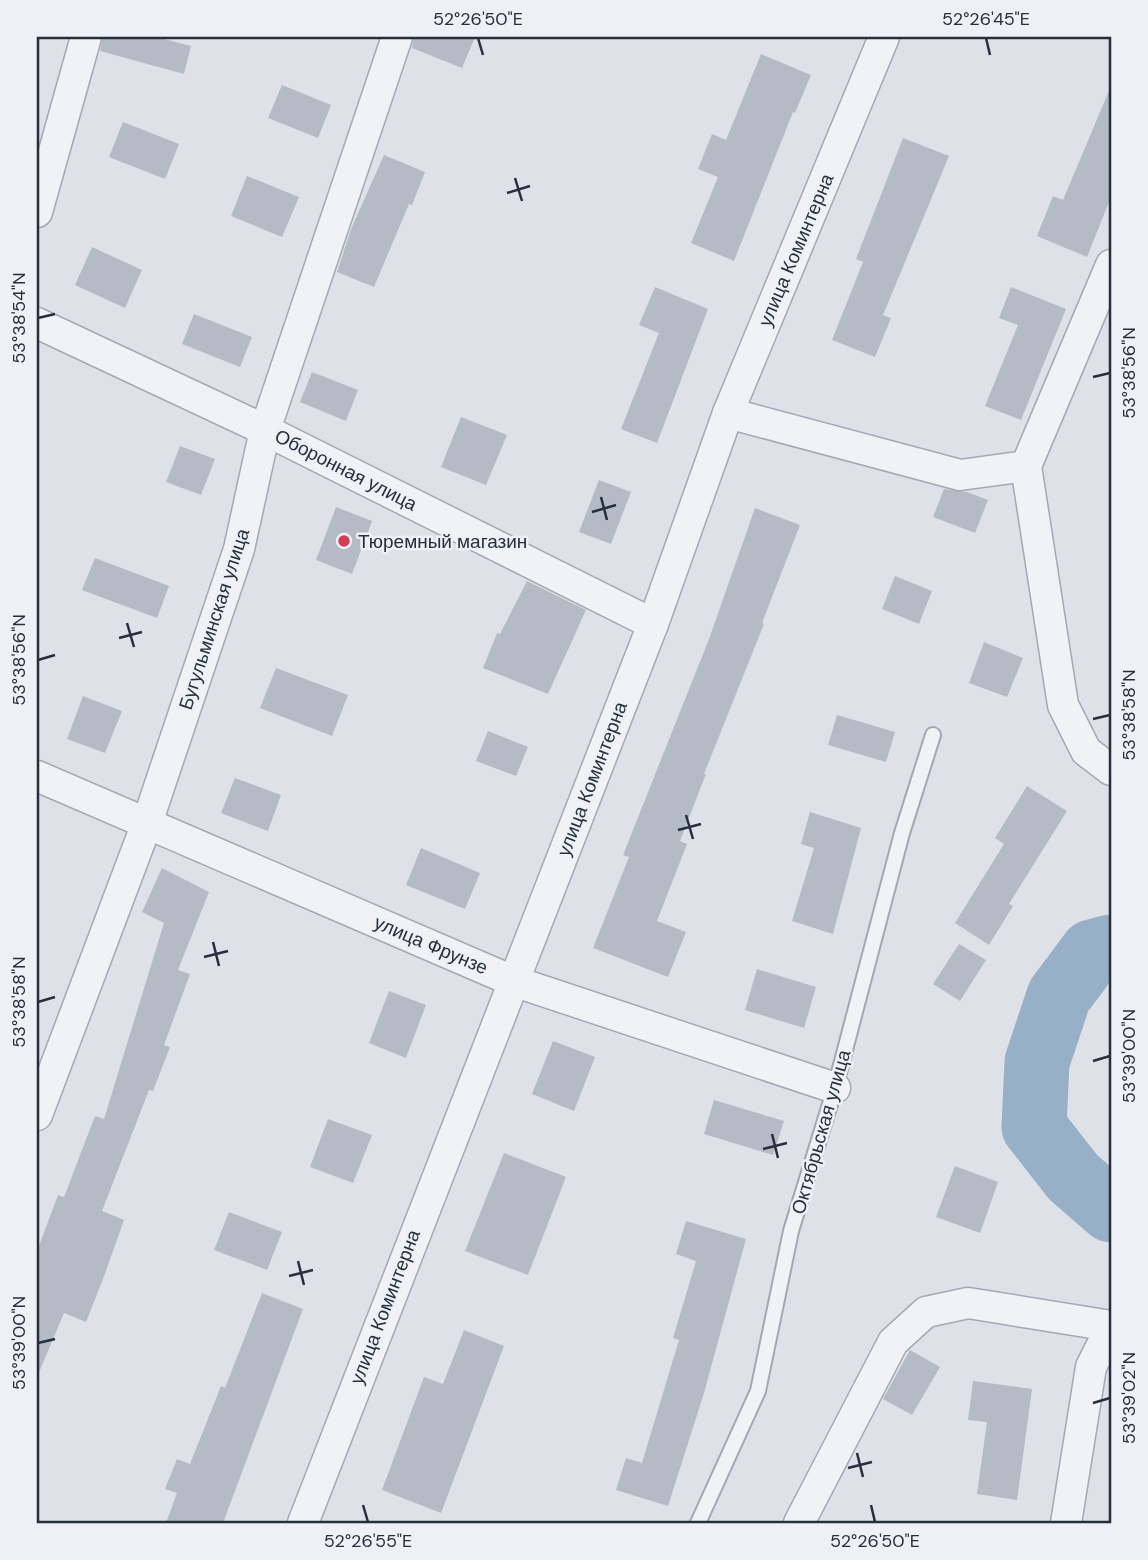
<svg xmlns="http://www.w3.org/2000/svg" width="1148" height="1560" font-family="'DM Sans',sans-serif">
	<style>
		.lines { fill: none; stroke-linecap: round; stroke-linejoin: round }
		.river { stroke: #98afc8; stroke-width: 65 }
		.building { fill: #b5bbc4 }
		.service-casing { stroke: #a3a9b2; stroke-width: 18 }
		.minor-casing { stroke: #a3a9b2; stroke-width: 33 }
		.service { stroke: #f0f2f6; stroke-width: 14 }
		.minor { stroke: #f0f2f6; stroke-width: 30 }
		.ticks { fill: none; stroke: #272f3e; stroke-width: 2.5 }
		.poi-dot { fill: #cf4056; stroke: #edf1f5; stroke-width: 2.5 }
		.labels { text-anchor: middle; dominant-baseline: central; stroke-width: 5; stroke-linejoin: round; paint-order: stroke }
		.street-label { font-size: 19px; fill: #272f3e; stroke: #edf1f5 }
		.poi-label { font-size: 19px; fill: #272f3e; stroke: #edf1f5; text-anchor: start }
		.neatline { fill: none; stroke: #272f3e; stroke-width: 2.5 }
		.ticks-label { font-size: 18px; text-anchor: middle; fill: #272f3e }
	</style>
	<rect width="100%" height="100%" fill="#dee2e8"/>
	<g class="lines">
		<polyline class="river" points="1111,947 1092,952 1059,996 1037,1062 1034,1127 1073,1177 1111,1210"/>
	</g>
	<g class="building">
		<polygon points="103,37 156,37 191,46 184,74 100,51"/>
		<polygon points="414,37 475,37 462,68 412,48"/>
		<polygon points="761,54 811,75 795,113 793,112 734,261 691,243 718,177 698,169 712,134 726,140"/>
		<polygon points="282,85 331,105 318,138 268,118"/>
		<polygon points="1111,86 1111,197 1087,257 1037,236 1053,196 1063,200"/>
		<polygon points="123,122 179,144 165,179 109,157"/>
		<polygon points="903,138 949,156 883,315 891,318 875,357 832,340 863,262 856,259"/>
		<polygon points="384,155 425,172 412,205 409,204 374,287 337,272 351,229"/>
		<polygon points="247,176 299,197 282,237 231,216"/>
		<polygon points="92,247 142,270 125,308 75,285"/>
		<polygon points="655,287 708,309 657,443 621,429 659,333 639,325"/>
		<polygon points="1011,287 1066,309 1021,420 985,406 1018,325 999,318"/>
		<polygon points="194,314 252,337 240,367 182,344"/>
		<polygon points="312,372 358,390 346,421 300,402"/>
		<polygon points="461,417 507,435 486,485 441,467"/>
		<polygon points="180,446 215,459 201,495 166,482"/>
		<polygon points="599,480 631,492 611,544 579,532"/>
		<polygon points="944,489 967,492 988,500 975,533 933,517"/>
		<polygon points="336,507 372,521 352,574 316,560"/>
		<polygon points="755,508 800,525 762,623 764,624 704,774 706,774 680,841 687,844 657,921 686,932 668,977 593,948 629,857 623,855 709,639"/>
		<polygon points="95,558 169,586 157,618 82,590"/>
		<polygon points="895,576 932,591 919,624 882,609"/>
		<polygon points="527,581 586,610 548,694 483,668 497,633 500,634"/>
		<polygon points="984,642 1023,658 1007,697 969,683"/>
		<polygon points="276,668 348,695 332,736 260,708"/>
		<polygon points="83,696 122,711 105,753 67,739"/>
		<polygon points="837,715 895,732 886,762 828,745"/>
		<polygon points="488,731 528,747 516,776 476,761"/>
		<polygon points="235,778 281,795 268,831 221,813"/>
		<polygon points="1027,786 1067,811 1009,904 1013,906 989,945 955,923 1004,844 995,838"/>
		<polygon points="810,812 861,828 833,934 792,921 814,848 801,844"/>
		<polygon points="421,848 480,873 465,909 406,885"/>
		<polygon points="162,868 209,892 178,970 190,974 164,1045 170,1047 153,1091 149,1090 102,1211 124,1220 103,1279 86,1322 64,1313 37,1377 37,1251 58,1195 64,1197 95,1116 104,1119 164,923 142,912"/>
		<polygon points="959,944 986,960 960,1001 933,984"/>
		<polygon points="757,969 816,987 804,1028 745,1010"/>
		<polygon points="389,991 426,1005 406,1058 369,1043"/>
		<polygon points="553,1041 595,1057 574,1111 532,1094"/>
		<polygon points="714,1100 784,1121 773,1155 704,1134"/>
		<polygon points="328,1119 372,1135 353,1183 310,1167"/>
		<polygon points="504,1153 566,1177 528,1275 465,1251"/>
		<polygon points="955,1166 998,1182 980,1233 936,1217"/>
		<polygon points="229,1212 282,1232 267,1270 214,1250"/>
		<polygon points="686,1221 746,1239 704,1393 668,1506 616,1490 626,1458 642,1463 679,1340 673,1338 696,1261 676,1254"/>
		<polygon points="262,1293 303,1309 223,1523 166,1523 177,1493 165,1489 177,1459 190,1464 221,1386 225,1388"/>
		<polygon points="464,1330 504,1346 441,1513 382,1490 424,1377 443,1384"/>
		<polygon points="910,1350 940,1367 912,1415 883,1399"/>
		<polygon points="973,1381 1032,1389 1017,1500 977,1494 987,1422 968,1420"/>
	</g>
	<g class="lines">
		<g class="service-casing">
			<polyline id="service" points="698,1523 758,1391 791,1231 835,1088 902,833 933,735"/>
		</g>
		<g class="minor-casing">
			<g id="minor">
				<polyline points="37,212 86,37"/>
				<polyline points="37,323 265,430 653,624"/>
				<polyline points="728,413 960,475 1026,466"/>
				<polyline points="1026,466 1063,705 1086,751 1111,770"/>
				<polyline points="1026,466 1111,265"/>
				<polyline points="37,776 513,981 835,1088"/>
				<polyline points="37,1115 147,823 239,549 265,430 397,37"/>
				<polyline points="303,1523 653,624 728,413 884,37"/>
				<polyline points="799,1523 893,1342 926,1312 968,1303 1111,1326"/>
				<polyline points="1066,1523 1091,1367 1111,1327"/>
			</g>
		</g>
		<use href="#service" class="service"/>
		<use href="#minor" class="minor"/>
	</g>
	<path class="ticks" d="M478,38L483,55M986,38L990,55M515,178L522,201M507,193L530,186M38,318L55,314M1093,377L1110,373M601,497L607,520M592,512L616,505M127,623L134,647M119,638L142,632M38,660L55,655M1093,719L1110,715M686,815L693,839M678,830L701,824M213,942L219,966M204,957L228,951M38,1002L55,997M1093,1061L1110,1056M772,1134L778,1158M763,1149L787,1143M298,1261L304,1285M289,1276L313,1270M38,1343L55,1339M1093,1403L1110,1398M857,1453L863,1477M848,1468L872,1462M363,1505L368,1522M871,1505L875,1522"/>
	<circle class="poi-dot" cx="344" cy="541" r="7"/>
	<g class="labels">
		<g class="street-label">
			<text transform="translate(796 250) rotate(-67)">улица Коминтерна</text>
			<text transform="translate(346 470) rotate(27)">Оборонная улица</text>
			<text transform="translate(214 619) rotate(-72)">Бугульминская улица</text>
			<text transform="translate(592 779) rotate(-69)">улица Коминтерна</text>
			<text transform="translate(431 945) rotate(23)">улица Фрунзе</text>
			<text transform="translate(821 1132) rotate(-74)">Октябрьская улица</text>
			<text transform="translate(385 1307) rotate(-69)">улица Коминтерна</text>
		</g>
		<g class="poi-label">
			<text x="358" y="541">Тюремный магазин</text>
		</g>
	</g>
	<rect width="1148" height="1560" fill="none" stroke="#edf1f5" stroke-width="77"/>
	<rect x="38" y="38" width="1072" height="1484" class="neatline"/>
	<g class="ticks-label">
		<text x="478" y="25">52°26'50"E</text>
		<text x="986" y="25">52°26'45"E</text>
		<text transform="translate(19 318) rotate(-90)" y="6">53°38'54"N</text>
		<text transform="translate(1129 373) rotate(-90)" y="6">53°38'56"N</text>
		<text transform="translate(19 660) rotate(-90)" y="6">53°38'56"N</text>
		<text transform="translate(1129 715) rotate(-90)" y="6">53°38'58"N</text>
		<text transform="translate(19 1002) rotate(-90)" y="6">53°38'58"N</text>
		<text transform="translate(1129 1056) rotate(-90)" y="6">53°39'00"N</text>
		<text transform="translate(19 1343) rotate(-90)" y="6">53°39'00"N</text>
		<text transform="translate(1129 1398) rotate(-90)" y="6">53°39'02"N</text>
		<text x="368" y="1547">52°26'55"E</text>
		<text x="875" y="1547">52°26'50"E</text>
	</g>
</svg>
